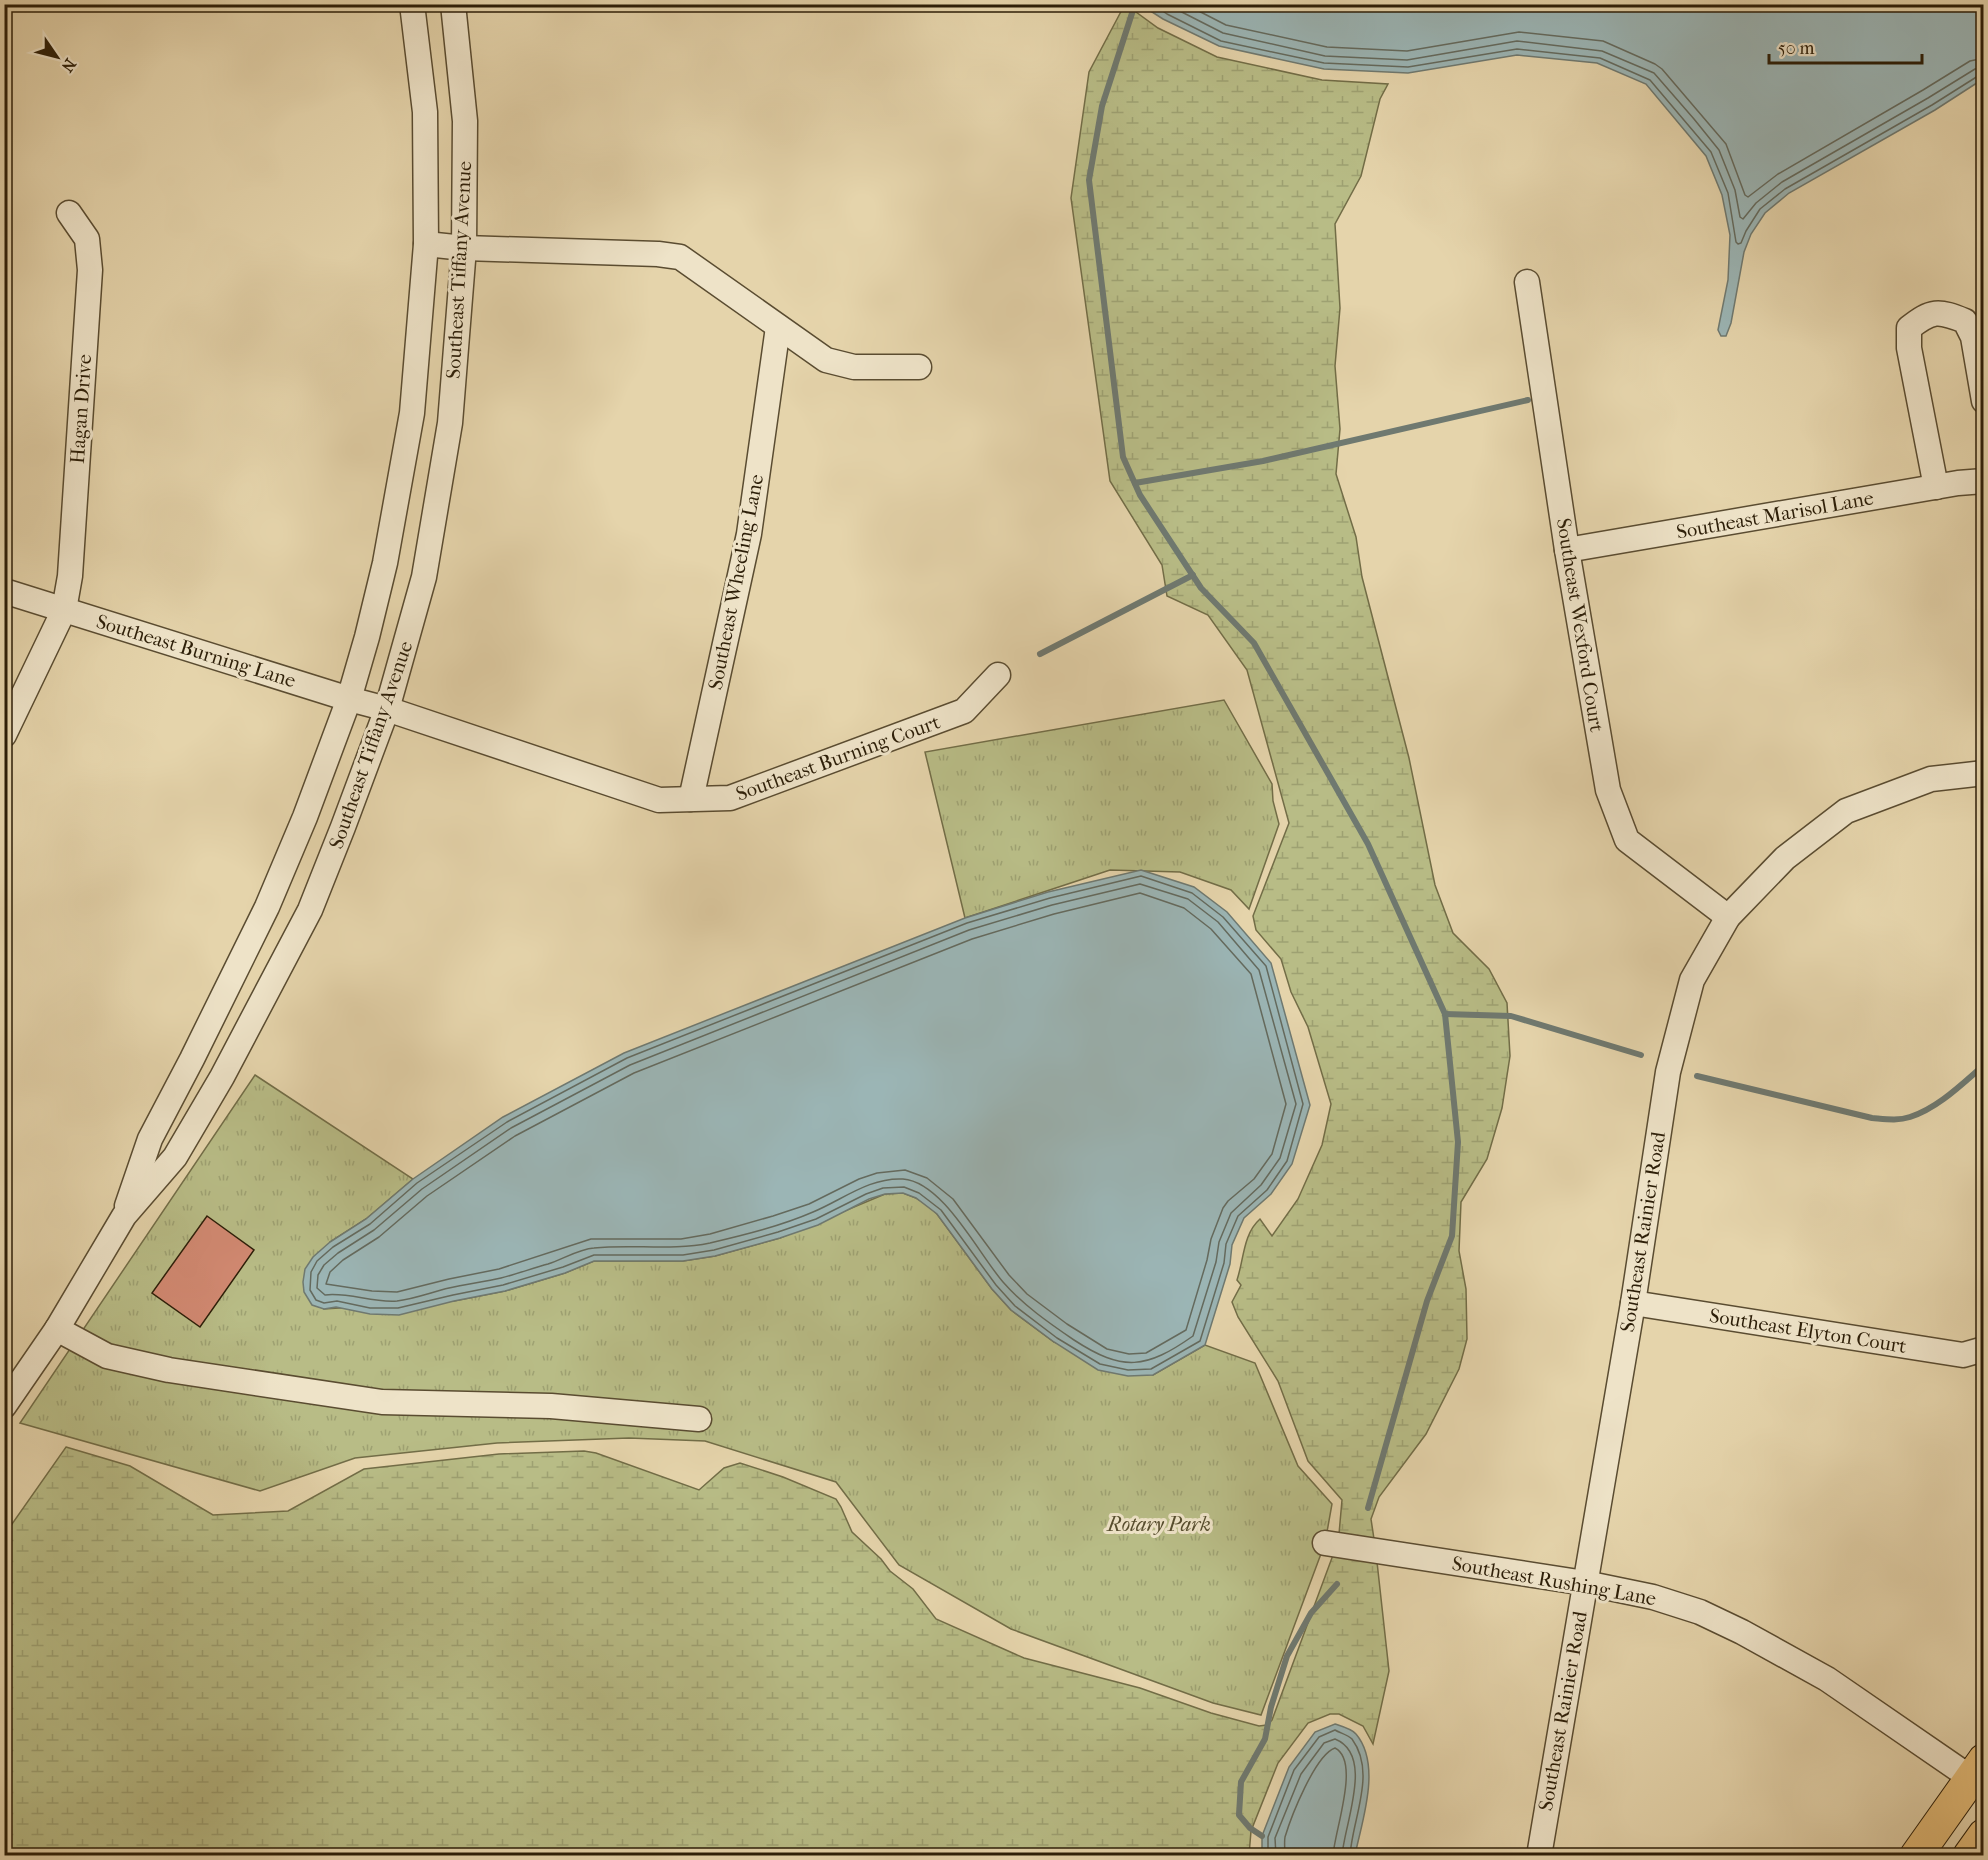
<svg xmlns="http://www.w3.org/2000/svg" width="1988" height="1860" font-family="'IM FELL French Canon',serif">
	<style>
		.wetland { fill: url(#wetland-marsh); stroke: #726d47; stroke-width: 1.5 }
		.park { fill: url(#park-tufts); stroke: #726d47; stroke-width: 1.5 }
		.water { fill: #9bb5b5; stroke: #6f7970; stroke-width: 1.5 }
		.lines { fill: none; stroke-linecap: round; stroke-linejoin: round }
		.shore { stroke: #646a5e; stroke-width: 1.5 }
		.stream { stroke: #6f7970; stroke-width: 6 }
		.building { fill: #d28972; stroke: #2c1e08; stroke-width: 1.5 }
		.minor-casing { stroke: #5a4c31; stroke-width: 27 }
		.major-casing { stroke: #2c1e08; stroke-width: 34 }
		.minor { stroke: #eee3c8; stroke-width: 24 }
		.major { stroke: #e2ba76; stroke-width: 32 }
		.labels { text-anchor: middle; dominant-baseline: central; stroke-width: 6; stroke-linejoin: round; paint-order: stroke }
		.street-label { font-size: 20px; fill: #2c1e08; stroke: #eee3c8 }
		.park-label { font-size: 20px; font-style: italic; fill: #564d2e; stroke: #eee3c8 }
	</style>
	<defs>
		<pattern id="wetland-marsh" width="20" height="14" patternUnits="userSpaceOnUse" patternTransform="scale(1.5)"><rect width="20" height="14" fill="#b8bc86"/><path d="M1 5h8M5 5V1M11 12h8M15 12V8" fill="none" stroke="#9ea172"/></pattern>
		<pattern id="park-tufts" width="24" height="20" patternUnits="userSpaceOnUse" patternTransform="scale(1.5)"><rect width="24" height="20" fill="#b8bc86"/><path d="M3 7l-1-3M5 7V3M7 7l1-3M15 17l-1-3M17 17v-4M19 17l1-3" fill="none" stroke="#9ea172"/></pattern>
	</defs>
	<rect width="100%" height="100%" fill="#e5d4ab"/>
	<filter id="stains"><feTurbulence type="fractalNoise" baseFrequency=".00333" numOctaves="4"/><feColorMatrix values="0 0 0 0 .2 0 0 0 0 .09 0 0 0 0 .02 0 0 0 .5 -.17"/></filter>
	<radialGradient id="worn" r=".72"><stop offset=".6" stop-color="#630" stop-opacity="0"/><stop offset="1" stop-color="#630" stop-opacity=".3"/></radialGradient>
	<g class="wetland">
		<path d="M1125,4L1158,28L1217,57L1322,80L1388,84L1380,99L1361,176L1335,224L1340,308L1335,366L1340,429L1336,474L1356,537L1362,577L1409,758L1435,885L1453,933L1489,969L1507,1003L1510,1056L1502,1108L1487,1159L1461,1202L1459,1251L1466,1289L1467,1339L1459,1369L1426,1434L1379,1497L1371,1519L1374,1539L1339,1534L1342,1500L1308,1461L1278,1381L1238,1317L1232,1302L1241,1285L1237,1280C1244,1259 1243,1234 1260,1219L1272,1236L1298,1199L1322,1145L1331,1104L1308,1027L1291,992L1281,959L1256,930L1253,916L1289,823L1247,670L1208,615L1167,596L1162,565L1110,481L1071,198L1089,72Z"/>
		<polygon points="66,1447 130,1466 213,1515 288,1511 364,1469 499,1454 584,1451 596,1453 699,1490 724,1468 740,1463 783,1477 836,1499 841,1507 852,1532 881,1559 890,1571 913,1589 936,1619 1024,1658 1140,1688 1211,1713 1259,1726 1267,1725 1272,1720 1333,1555 1377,1562 1389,1671 1373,1744 1363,1726 1339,1714 1330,1714 1308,1723 1278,1763 1251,1831 1249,1855 5,1856 5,1534"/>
	</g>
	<g class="park">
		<polygon points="1224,700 1272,784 1273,801 1279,824 1249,909 1231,890 1180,872 1110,870 965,918 925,752"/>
		<polygon points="255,1075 413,1179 366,1219 330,1242 324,1309 454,1301 505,1291 565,1273 594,1261 683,1261 715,1256 780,1238 885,1194 903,1193 916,1198 928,1205 937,1214 992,1289 1011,1310 1054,1342 1153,1375 1205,1345 1255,1363 1298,1466 1332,1504 1325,1543 1261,1715 1213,1703 1011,1629 899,1565 836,1482 705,1441 629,1438 497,1443 355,1458 260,1491 20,1423"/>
	</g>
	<g class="water">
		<polygon points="1141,5 1983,5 1983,79 1935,110 1789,193 1765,213 1751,234 1744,252 1731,323 1726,336 1721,336 1718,330 1728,280 1730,235 1722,195 1706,156 1646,84 1597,63 1517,55 1408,73 1324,69 1219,46 1163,19"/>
		<polygon points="1141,870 1194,887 1227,912 1271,963 1310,1105 1292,1164 1271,1194 1244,1218 1232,1245 1230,1264 1205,1345 1153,1375 1128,1376 1098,1370 1054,1342 1011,1310 992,1289 937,1214 916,1198 903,1193 885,1194 869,1199 818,1225 780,1238 715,1256 683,1261 594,1261 565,1273 505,1291 454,1301 399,1315 370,1314 336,1307 324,1309 312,1305 304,1292 303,1282 305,1269 313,1257 330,1242 366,1219 413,1179 503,1117 624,1053 965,918 1048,892"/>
		<path d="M1335,1724C1341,1726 1352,1729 1356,1734C1382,1765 1362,1821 1355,1855H1262V1836L1289,1767L1315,1732Z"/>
	</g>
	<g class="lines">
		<g class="shore">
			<polyline points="1152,4 1167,14 1221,41 1324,63 1408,67 1517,49 1600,58 1650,80 1711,152 1728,193 1736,242 1738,244 1741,243 1746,231 1760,209 1785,189 1932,105 1978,76 1984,75"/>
			<polyline points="1166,4 1223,33 1325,56 1407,60 1517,41 1602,51 1654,73 1694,119 1719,150 1735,190 1740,217 1743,219 1756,203 1782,182 1928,98 1975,69 1984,67"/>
			<polyline points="1185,4 1226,25 1327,47 1407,51 1519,32 1603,41 1655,64 1662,69 1726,144 1745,195 1748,197 1778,174 1923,90 1970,61 1984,58"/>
			<polygon points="1141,876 1192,893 1223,917 1266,966 1303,1104 1287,1161 1267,1190 1238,1216 1226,1244 1224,1263 1200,1341 1151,1369 1128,1370 1100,1364 1057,1338 1015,1306 996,1285 941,1210 919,1193 904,1187 883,1188 866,1194 816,1219 778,1232 714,1250 683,1255 594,1255 563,1267 503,1285 453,1295 398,1308 370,1308 337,1301 324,1303 316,1300 310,1290 311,1272 317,1261 333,1247 370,1224 417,1183 507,1122 627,1058 967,923 1050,898"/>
			<path d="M1140,884L1188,899L1218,922L1259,970L1296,1104L1280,1158L1261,1185L1231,1213L1219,1242L1216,1262L1193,1336C1146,1369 1123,1372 1074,1340C1049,1323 1023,1305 1003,1282C978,1253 943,1182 903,1179C870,1177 842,1200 813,1212C781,1226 744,1235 710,1243C672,1251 633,1244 594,1248C579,1249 563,1259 548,1264C533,1268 517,1274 501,1278C484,1282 466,1284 449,1288C432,1292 414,1299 397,1301C372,1303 349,1292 325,1295L317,1288L318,1275L324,1265L338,1253L374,1230L422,1189L511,1128L630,1065L969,930L1052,905Z"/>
			<polygon points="1140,893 1184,908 1211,929 1251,974 1286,1104 1272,1154 1254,1179 1228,1201 1223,1208 1211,1239 1207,1260 1186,1330 1146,1353 1129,1354 1107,1349 1067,1324 1027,1294 1009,1275 953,1199 927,1178 905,1170 877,1173 859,1179 809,1204 773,1216 710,1234 681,1239 591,1239 499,1269 449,1279 397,1292 372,1291 326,1284 330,1272 343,1260 379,1237 427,1196 515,1136 634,1073 972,939 1054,914"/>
			<path d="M1268,1856V1837L1294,1770L1319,1737L1335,1730C1340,1733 1348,1735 1352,1739C1377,1773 1352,1819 1350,1856"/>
			<path d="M1276,1856L1275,1838L1301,1774L1324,1743L1335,1739C1375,1755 1344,1824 1342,1856"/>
			<path d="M1285,1856C1285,1849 1284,1843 1285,1837C1291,1817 1315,1755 1335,1748C1361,1761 1334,1832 1333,1856"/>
		</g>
		<g class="stream">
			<polyline points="1135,4 1102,106 1089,180 1123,457 1140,495 1201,588 1254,643 1368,844 1445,1014 1458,1142 1452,1236 1427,1301 1368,1508"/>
			<polyline points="1135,483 1263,461 1528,400"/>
			<polyline points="1040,654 1193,575"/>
			<polyline points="1445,1014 1511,1016 1641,1055"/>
			<path d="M1697,1076L1872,1118C1885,1119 1898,1121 1910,1117C1938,1108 1962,1084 1984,1065"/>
			<polyline points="1262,1836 1250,1828 1239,1815 1241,1782 1265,1739 1271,1707 1287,1656 1311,1613 1337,1584"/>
		</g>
	</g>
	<polygon class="building" points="207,1216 254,1250 200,1327 152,1293"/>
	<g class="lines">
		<g class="minor-casing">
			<g id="minor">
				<polyline points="426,244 464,248 658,254 680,257 826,360 854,367 919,367"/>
				<polyline points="1527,282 1567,550 1608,790 1627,840 1728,917"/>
				<path d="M1936,487L1909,348V328C1932,310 1938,310 1965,321L1973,337L1984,401"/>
				<polyline points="1567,550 1958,483 1984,481"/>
				<polyline points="4,591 349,699 387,709 659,800 730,798 964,711 998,675"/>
				<polyline points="4,735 64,610 70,576 90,270 87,239 69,213"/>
				<polyline points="691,799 749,534 778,327"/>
				<polyline points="127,1206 150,1139 192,1059 267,907 305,817 349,699 367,637 385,563 412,413 426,244 425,112 412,4"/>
				<polyline points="1633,1303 1963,1355 1984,1349"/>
				<polyline points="57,1329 107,1356 169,1370 382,1402 551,1406 699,1419"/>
				<polyline points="4,1406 57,1329 124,1216 175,1157 222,1077 310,910 343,827 387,709 424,577 450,423 464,248 465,121 453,4"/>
				<polyline points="1325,1543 1585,1583 1653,1597 1700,1612 1742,1632 1827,1679 1984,1787"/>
				<polyline points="1539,1856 1633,1303 1668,1072 1692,980 1728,917 1785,858 1846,811 1931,779 1984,773"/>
			</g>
		</g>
		<g class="major-casing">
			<g id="major">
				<polyline points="1916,1856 1984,1760"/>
				<polyline points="1969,1856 1984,1835"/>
			</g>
		</g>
		<use href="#minor" class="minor"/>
		<use href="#major" class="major"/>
	</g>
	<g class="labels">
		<g class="street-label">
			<text transform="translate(459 270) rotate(-87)">Southeast Tiffany Avenue</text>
			<text transform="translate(81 409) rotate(-86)">Hagan Drive</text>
			<text transform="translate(1775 515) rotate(-10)">Southeast Marisol Lane</text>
			<text transform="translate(736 582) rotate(-79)">Southeast Wheeling Lane</text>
			<text transform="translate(1580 625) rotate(81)">Southeast Wexford Court</text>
			<text transform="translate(196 651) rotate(17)">Southeast Burning Lane</text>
			<text transform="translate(371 745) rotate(-71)">Southeast Tiffany Avenue</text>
			<text transform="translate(838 758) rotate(-20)">Southeast Burning Court</text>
			<text transform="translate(1643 1232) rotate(-81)">Southeast Rainier Road</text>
			<text transform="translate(1808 1331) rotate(9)">Southeast Elyton Court</text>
			<text transform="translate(1554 1581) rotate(10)">Southeast Rushing Lane</text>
			<text transform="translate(1563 1711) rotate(-80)">Southeast Rainier Road</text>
		</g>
		<g class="park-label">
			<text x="1159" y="1524">Rotary Park</text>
		</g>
	</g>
	<rect width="1988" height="1860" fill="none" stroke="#e5d4ab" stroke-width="24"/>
	<rect x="6" y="6" width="1976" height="1848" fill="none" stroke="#2c1e08" stroke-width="3"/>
	<rect x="12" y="12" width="1964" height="1836" fill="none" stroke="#2c1e08" stroke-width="1.5"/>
	<g transform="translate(57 57) rotate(125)" stroke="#eee3c8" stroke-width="4.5" paint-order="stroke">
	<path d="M0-4.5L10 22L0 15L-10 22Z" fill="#2c1e08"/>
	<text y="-9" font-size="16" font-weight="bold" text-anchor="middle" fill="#2c1e08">N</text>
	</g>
	<path d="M1769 54v9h153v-9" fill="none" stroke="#2c1e08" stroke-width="3"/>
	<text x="1778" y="54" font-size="18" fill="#2c1e08" stroke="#eee3c8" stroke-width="4.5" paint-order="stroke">50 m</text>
	<rect width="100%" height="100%" filter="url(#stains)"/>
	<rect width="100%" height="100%" fill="url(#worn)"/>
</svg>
